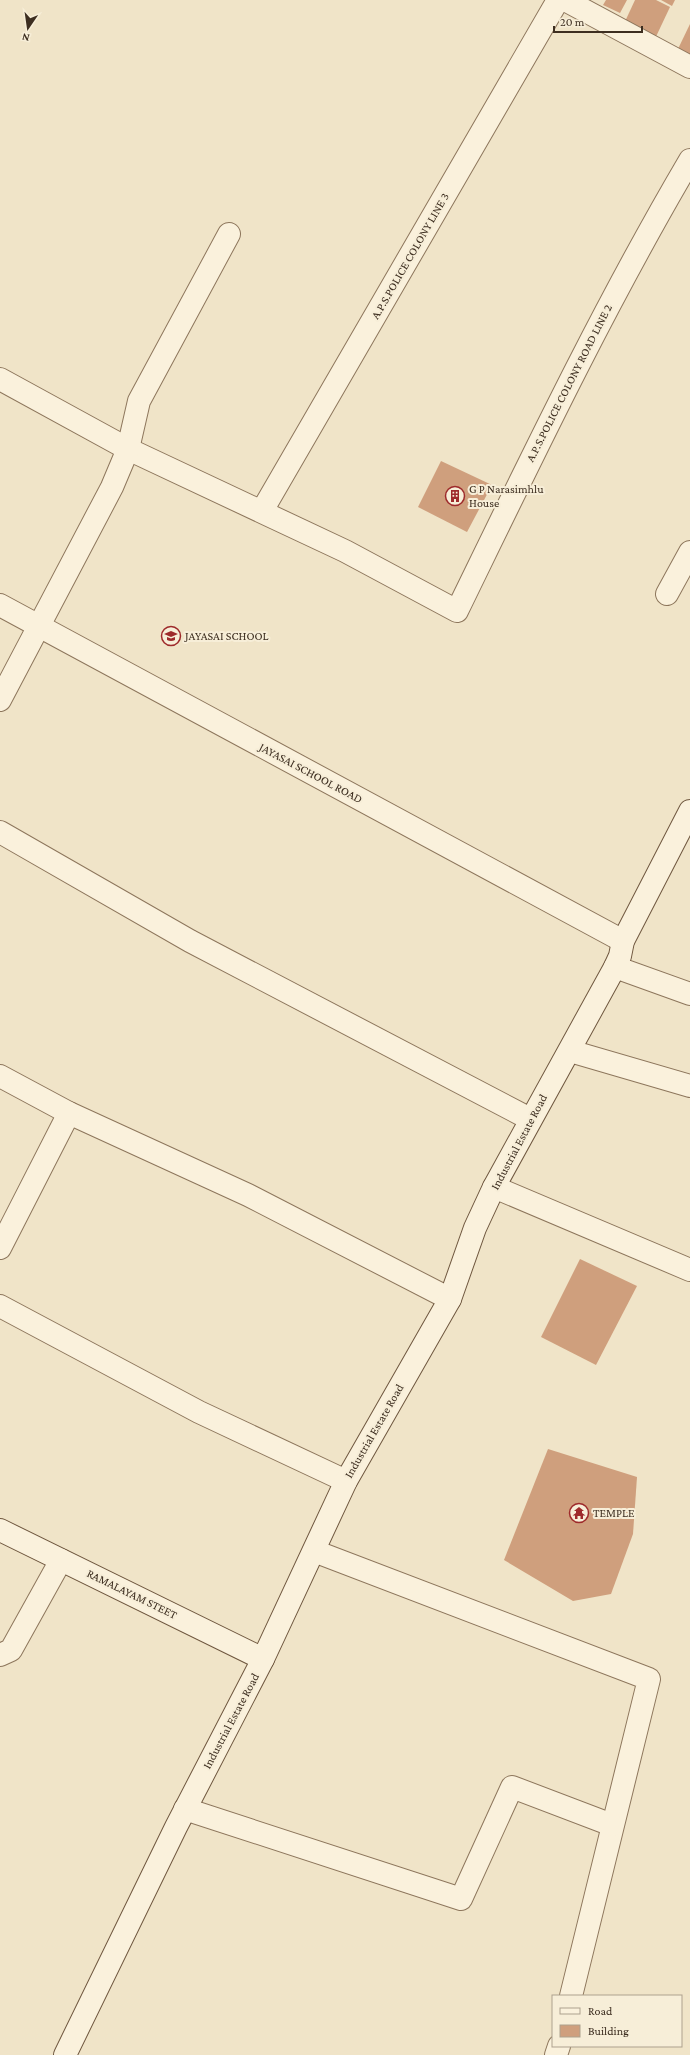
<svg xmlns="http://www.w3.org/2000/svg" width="690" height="2055" font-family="'Crimson Pro',serif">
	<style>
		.building { fill: #cf9f7d }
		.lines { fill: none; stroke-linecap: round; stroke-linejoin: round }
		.street-casing { stroke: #8d765c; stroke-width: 24 }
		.secondary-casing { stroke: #6f573f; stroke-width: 24 }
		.street { stroke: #faf1dc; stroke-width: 22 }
		.secondary { stroke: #faf1dc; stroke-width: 22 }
		.labels { text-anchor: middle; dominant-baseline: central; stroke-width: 4; stroke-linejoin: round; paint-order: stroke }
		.street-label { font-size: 12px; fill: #3d2e20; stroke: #f7eed8 }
		.poi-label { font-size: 12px; fill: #3d2e20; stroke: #f7eed8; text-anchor: start }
	</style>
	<rect width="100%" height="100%" fill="#f0e4c8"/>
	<g class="building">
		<polygon points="606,0 627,0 620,13 603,5"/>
		<polygon points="635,0 656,0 670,7 653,43 622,28"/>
		<polygon points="661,0 675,0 672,6"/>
		<polygon points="690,24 690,58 677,51"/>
		<polygon points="441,461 492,485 467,532 418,507"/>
		<polygon points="580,1259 637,1286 596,1365 541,1337"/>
		<polygon points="548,1449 637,1477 633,1534 611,1594 573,1601 504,1560"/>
	</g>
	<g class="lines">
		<g class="street-casing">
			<g id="street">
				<polyline points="565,0 690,67"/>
				<path d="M0,379L128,449L345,551L457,611C531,459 604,306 690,160"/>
				<polyline points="262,511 558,0"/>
				<polyline points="667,594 690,552"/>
				<polyline points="0,605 623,941"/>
				<polyline points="0,700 112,487 128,449 139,401 229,234"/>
				<polyline points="0,832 190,941 530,1119"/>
				<polyline points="615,967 690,994"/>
				<polyline points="570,1051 690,1086"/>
				<polyline points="0,1076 69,1113 248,1195 450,1299"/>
				<polyline points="494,1187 690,1270"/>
				<polyline points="0,1248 69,1113"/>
				<polyline points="0,1306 199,1412 346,1481"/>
				<polyline points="314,1551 649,1679 571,1996"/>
				<polyline points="0,1655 11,1650 61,1560"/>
				<polyline points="185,1809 461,1899 512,1787 612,1825"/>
				<polyline points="556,2055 559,2046"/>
			</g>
		</g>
		<g class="secondary-casing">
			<g id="secondary">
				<polyline points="0,1530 263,1659"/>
				<polyline points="65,2055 176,1827 263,1659 346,1481 450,1299 475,1228 494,1187 615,967 620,956 623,941 690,811"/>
			</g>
		</g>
		<use href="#street" class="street"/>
		<use href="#secondary" class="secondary"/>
	</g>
	<defs>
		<g id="building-ring" transform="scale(1)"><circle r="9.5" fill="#f7eed8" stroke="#9e2a2b" stroke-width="1.5"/><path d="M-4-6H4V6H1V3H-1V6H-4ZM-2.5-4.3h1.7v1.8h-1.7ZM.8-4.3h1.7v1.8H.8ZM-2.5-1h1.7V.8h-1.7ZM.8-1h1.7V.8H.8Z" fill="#9e2a2b"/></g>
		<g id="school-ring" transform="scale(1)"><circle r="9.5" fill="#f7eed8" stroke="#9e2a2b" stroke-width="1.5"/><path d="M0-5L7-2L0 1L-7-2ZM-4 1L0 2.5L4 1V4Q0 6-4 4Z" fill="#9e2a2b"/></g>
		<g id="temple-ring" transform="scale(1)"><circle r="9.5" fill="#f7eed8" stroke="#9e2a2b" stroke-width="1.5"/><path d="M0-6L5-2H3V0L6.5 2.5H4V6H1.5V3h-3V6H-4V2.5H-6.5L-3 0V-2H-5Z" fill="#9e2a2b"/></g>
	</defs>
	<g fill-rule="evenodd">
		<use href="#building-ring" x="455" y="496"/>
		<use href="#school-ring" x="171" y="636"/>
		<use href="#temple-ring" x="579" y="1513"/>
	</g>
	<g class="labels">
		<g class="street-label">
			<text transform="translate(410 256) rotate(-60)">A.P.S.POLICE COLONY LINE 3</text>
			<text transform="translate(569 383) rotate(-63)">A.P.S.POLICE COLONY ROAD LINE 2</text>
			<text transform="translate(311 773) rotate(28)">JAYASAI SCHOOL ROAD</text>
			<text transform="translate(519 1142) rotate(-62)">Industrial Estate Road</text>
			<text transform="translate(374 1431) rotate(-60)">Industrial Estate Road</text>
			<text transform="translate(132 1594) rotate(26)">RAMALAYAM STEET</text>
			<text transform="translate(231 1721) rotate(-62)">Industrial Estate Road</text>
		</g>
		<g class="poi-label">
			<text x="469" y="489">G P Narasimhlu<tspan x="469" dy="14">House</tspan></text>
			<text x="185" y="636">JAYASAI SCHOOL</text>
			<text x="593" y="1513">TEMPLE</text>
		</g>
	</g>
	<rect x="552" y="1995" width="130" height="52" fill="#f7eed8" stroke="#ada18e"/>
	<rect x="560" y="2008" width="20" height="6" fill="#faf1dc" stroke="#ada18e"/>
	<text x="588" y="2015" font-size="12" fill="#3d2e20">Road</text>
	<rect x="560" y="2025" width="20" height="12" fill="#cf9f7d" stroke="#ada18e"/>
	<text x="588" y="2035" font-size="12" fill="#3d2e20">Building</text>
	<g transform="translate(28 28) rotate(193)" stroke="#f7eed8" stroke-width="3" paint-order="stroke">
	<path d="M0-3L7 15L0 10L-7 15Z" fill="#3d2e20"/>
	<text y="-6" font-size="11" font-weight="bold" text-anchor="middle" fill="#3d2e20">N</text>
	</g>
	<path d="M554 26v6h88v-6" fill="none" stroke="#3d2e20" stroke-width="2"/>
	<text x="560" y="26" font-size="12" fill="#3d2e20" stroke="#f7eed8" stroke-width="3" paint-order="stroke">20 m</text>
</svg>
